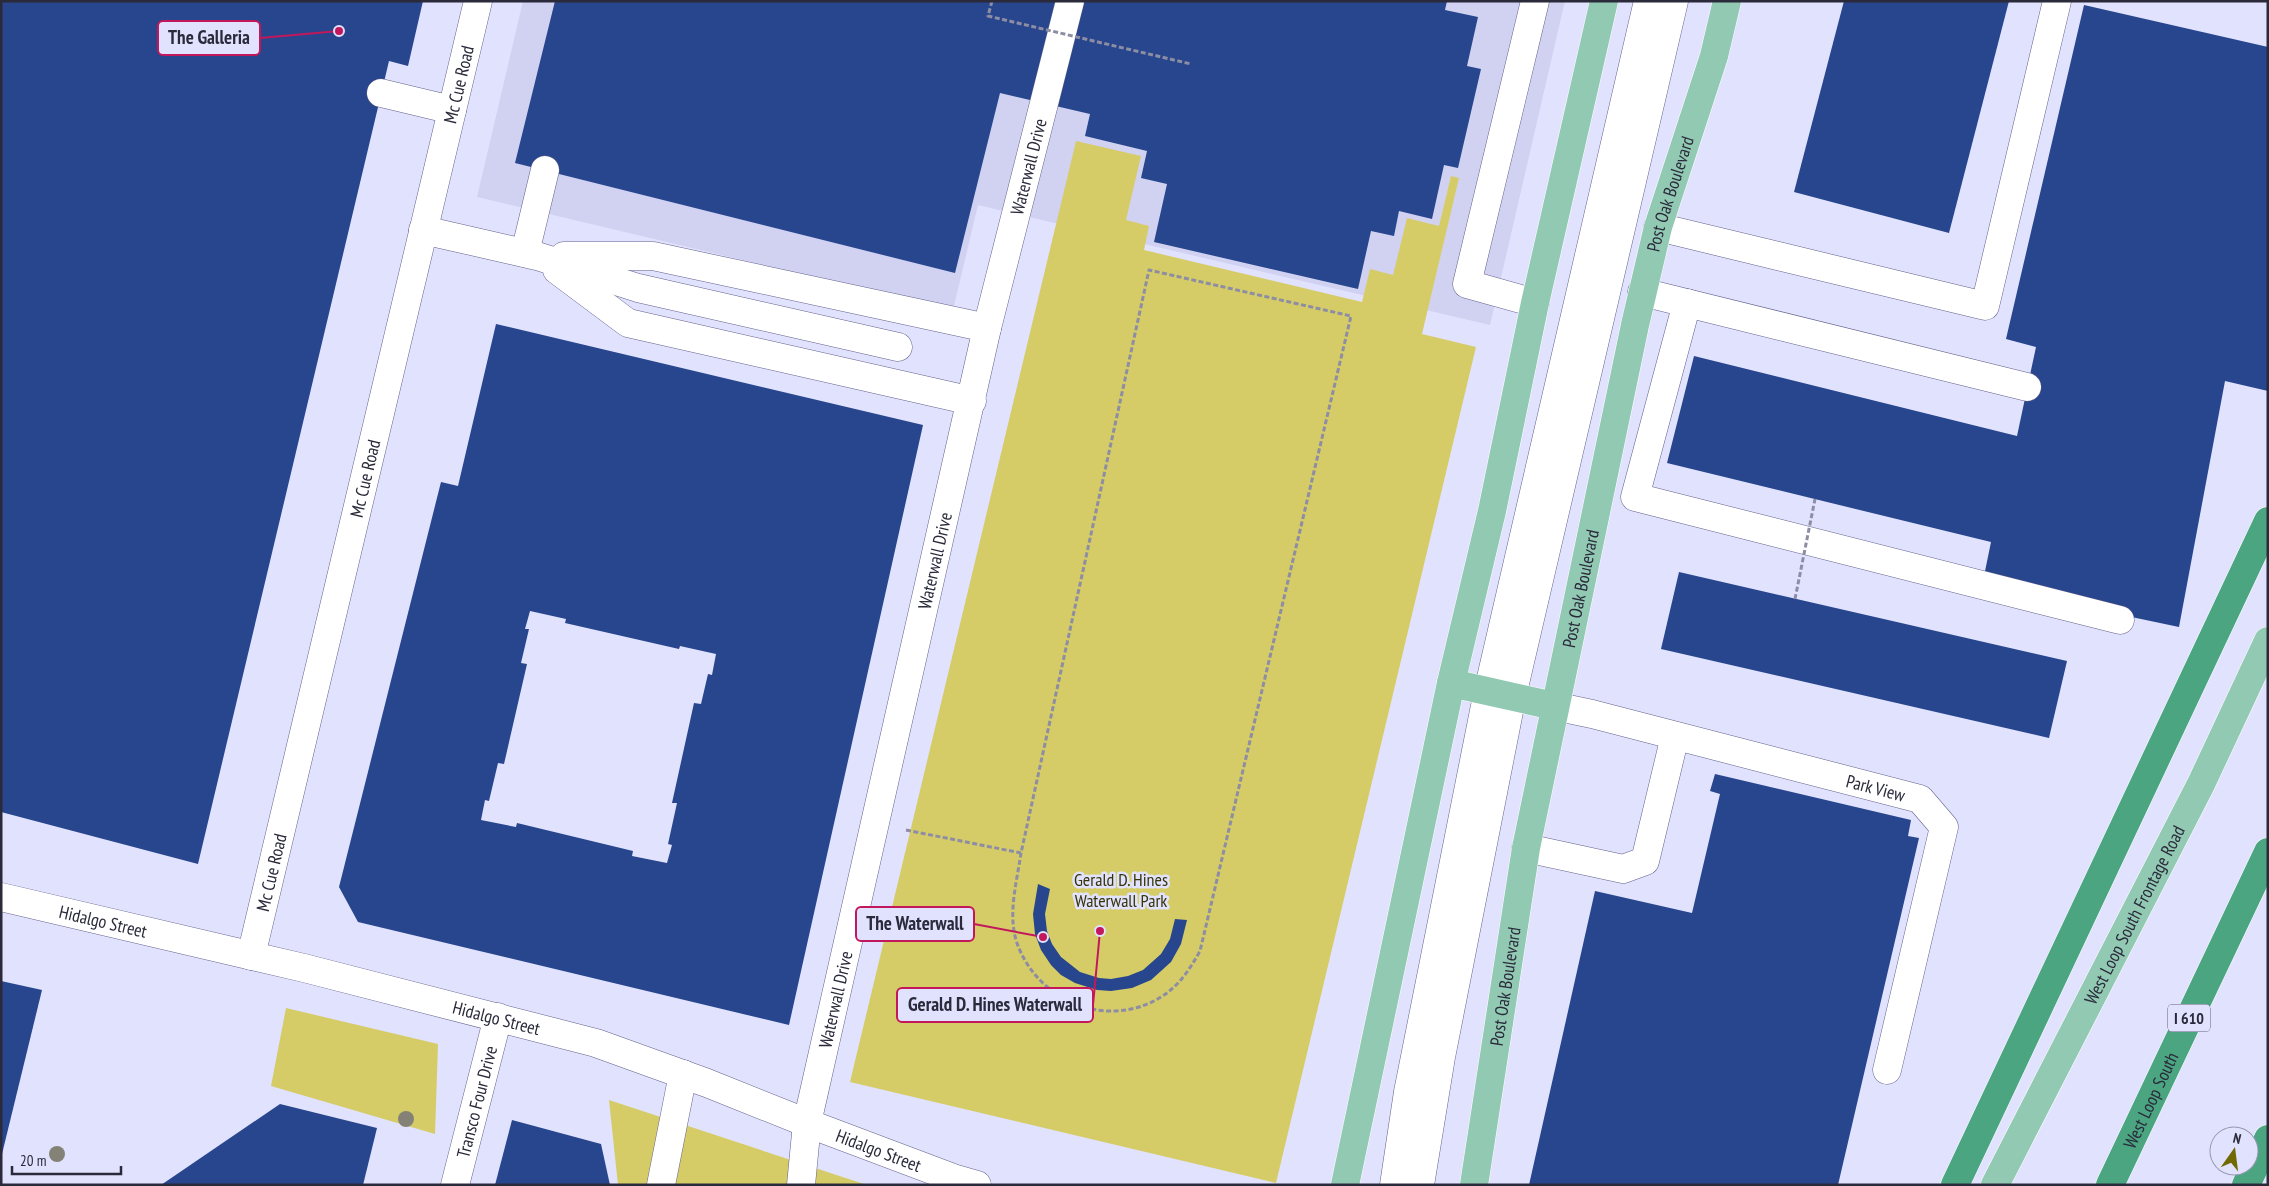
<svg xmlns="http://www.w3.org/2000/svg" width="2269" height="1186" font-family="'PT Sans Narrow',sans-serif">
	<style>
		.built { fill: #d1d2f1 }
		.green { fill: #d5cc68 }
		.building { fill: #27468d; fill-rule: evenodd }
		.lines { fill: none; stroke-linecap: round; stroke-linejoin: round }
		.minor-casing { stroke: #63628b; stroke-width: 29 }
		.major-casing { stroke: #fff; stroke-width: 29 }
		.highway-casing { stroke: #fff; stroke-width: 29 }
		.path { stroke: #8d8da4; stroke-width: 3; stroke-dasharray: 5 2.5; stroke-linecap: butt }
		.minor { stroke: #fff; stroke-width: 28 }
		.major { stroke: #92c9b3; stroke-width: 28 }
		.highway { stroke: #4aa580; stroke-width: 28 }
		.path-bridge { stroke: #8d8da4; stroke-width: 3; stroke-dasharray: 5 2.5; stroke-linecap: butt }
		.tree { fill: #848276 }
		.labels { text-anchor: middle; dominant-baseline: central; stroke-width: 5; stroke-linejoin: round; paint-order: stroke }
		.shield { fill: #e1e2fe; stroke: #616176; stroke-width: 1 }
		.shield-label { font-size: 16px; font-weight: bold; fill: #2a2a3b }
		.street-label { font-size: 18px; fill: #2a2a3b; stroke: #e1e2fe }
		.park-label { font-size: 18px; fill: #383407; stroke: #e1e2fe }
		.leader { fill: none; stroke: #c2185b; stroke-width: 2 }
		.callout-dot { fill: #c2185b; stroke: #e1e2fe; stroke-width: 2 }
		.callout { fill: #e1e2fe; stroke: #c2185b; stroke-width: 2 }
		.callout-label { font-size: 19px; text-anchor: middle; font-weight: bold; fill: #2a2a3b }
	</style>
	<rect width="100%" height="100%" fill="#e1e2fe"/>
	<polygon class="built" points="523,1 1565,1 1490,325 978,205 953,310 477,197"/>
	<g class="green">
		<polygon points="1076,141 1141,156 1126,220 1149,226 1144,250 1362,302 1370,269 1393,275 1407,218 1439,226 1451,176 1459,178 1422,334 1476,347 1276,1183 850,1082"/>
		<polygon points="286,1008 438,1044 435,1134 271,1086"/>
		<polygon points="609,1100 867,1185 618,1185"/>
	</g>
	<g class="building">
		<polygon points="1,1 423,1 408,66 389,61 198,864 1,812"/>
		<polygon points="555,1 1447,1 1445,10 1478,17 1467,66 1481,69 1458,168 1444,165 1432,219 1399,211 1394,236 1371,231 1358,289 1154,242 1167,184 1141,178 1147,151 1085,136 1090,114 1000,93 955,273 515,163"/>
		<polygon points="1844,1 2009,1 1949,233 1794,192"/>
		<polygon points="2084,5 2268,47 2268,391 2225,381 2179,627 2122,615 1983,581 1991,542 1667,463 1694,356 2017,436 2036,347 2006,339"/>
		<path d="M496,324L923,425L789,1025L358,922L339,887L441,482L458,486ZM530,611L566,619L565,623L679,649L680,646L716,654L712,675L708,674L701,704L694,703L672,803H677L668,844L672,845L667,863L632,856L633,851L517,823L516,827L481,820L485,800L489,801L498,763L504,764L527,664L521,663L529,629H525Z"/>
		<polygon points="1679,572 2067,661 2049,738 1661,649"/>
		<polygon points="1715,774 1911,820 1908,836 1919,838 1838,1185 1529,1185 1595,891 1692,913 1720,794 1710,791"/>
		<polygon points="1038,884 1050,889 1045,914 1047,931 1052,944 1061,957 1080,972 1099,978 1111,979 1128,976 1143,970 1161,954 1170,939 1175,919 1187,920 1181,944 1171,962 1151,980 1132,988 1111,991 1097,990 1075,983 1061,975 1051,965 1041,950 1035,934 1033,914"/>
		<polygon points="1,981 42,990 2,1154 1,1154"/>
		<polygon points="280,1104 377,1128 363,1185 161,1185"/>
		<polygon points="512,1120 601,1144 610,1185 495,1185"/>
	</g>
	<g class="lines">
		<g class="minor-casing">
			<g id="minor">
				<polyline points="1535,1 1467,284 1535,303"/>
				<polyline points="381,93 452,110"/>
				<polyline points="1658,227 1985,306 2057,1"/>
				<polyline points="423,230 537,256 638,288 898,347"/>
				<polyline points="525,253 545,170"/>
				<polyline points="564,256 653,256 987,328"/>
				<polyline points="557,270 628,323 972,401"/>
				<polyline points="1642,292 2027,387"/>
				<polyline points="1687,303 1635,497 2120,620"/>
				<path id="s1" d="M1554,706L1592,714L1920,799L1944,827L1887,1070"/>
				<polyline points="1526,848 1623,869 1645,861 1675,736"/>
				<path id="s2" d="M1,897L304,968L596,1043L707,1083L807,1123L956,1179L977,1185"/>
				<path id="s3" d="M251,956L478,1"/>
				<path id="s4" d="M455,1185L498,1017"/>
				<polyline points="661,1185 683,1074"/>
				<path id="s5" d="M801,1185L807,1123L987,328L1070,1"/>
				<polyline points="1394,1185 1408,1092 1488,691 1648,1"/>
				<polyline points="1420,1185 1441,1057 1512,696 1674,1"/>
			</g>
		</g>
		<g class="major-casing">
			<g id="major">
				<polyline points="1451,683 1554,706"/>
				<polyline points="1345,1185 1451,683 1492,511 1535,303 1604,1"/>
				<path id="s6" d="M1474,1185L1526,848L1635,325L1658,227L1714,56L1727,1"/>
				<path id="s7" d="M1995,1185L2201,784L2268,641"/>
			</g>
		</g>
		<g class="highway-casing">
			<g id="highway">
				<polyline points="1955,1185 2268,521"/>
				<path id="s8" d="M2110,1185L2268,852"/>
				<polyline points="2246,1185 2268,1139"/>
			</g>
		</g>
		<path class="path" d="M906,830L1021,853L1149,270L1351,316L1200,951C1190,969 1179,986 1161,997C1106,1031 1035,1000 1016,940C1008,912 1017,881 1021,853"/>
		<use href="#minor" class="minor"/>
		<use href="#major" class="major"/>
		<use href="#highway" class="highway"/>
		<g class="path-bridge">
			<polyline points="992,1 988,16 1191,64"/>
			<polyline points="1795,599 1815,499"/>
		</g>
	</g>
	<g class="tree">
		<circle cx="406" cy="1119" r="8"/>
		<circle cx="57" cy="1154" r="8"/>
	</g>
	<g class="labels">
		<rect class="shield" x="2168" y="1004.5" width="42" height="27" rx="4"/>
		<g class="shield-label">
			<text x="2189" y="1018">I 610</text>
		</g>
		<g class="street-label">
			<text stroke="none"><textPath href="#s3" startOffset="896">Mc Cue Road</textPath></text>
			<text stroke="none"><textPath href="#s5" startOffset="1044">Waterwall Drive</textPath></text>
			<text stroke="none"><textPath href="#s6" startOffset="1011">Post Oak Boulevard</textPath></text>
			<text stroke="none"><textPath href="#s3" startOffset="491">Mc Cue Road</textPath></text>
			<text stroke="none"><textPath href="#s5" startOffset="639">Waterwall Drive</textPath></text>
			<text stroke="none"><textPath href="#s6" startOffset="606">Post Oak Boulevard</textPath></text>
			<text stroke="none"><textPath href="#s1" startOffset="332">Park View</textPath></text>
			<text stroke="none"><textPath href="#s3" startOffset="86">Mc Cue Road</textPath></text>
			<text stroke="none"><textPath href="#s7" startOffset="304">West Loop South Frontage Road</textPath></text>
			<text stroke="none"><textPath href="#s2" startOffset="105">Hidalgo Street</textPath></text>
			<text stroke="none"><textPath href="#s6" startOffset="201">Post Oak Boulevard</textPath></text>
			<text stroke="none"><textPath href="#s5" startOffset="189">Waterwall Drive</textPath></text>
			<text stroke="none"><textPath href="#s2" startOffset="510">Hidalgo Street</textPath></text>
			<text stroke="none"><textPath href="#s8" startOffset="94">West Loop South</textPath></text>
			<text stroke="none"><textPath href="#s4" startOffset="86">Transco Four Drive</textPath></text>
			<text stroke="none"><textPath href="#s2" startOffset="915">Hidalgo Street</textPath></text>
		</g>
		<g class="park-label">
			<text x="1121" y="879">Gerald D. Hines<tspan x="1121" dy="21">Waterwall Park</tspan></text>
		</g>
	</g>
	<path class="leader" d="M339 31L260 38M1043 937L974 924M1100 931L1093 1005"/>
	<g class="callout-dot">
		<circle cx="339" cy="31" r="5"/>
		<circle cx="1043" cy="937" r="5"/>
		<circle cx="1100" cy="931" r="5"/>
	</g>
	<g class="callout">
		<rect x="158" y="21" width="102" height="34" rx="5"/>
		<rect x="856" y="907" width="118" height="34" rx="5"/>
		<rect x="897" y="988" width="196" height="34" rx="5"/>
	</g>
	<g class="callout-label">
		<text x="209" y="44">The Galleria</text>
		<text x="915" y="930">The Waterwall</text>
		<text x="995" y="1011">Gerald D. Hines Waterwall</text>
	</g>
	<rect width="2269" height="1186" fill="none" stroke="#2a2a3b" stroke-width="5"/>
	<g transform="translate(2234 1151) rotate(14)"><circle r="24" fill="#e1e2fe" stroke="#9898b0"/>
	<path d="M0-4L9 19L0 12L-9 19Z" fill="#716901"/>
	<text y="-8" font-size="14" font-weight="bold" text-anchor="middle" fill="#2a2a3b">N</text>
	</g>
	<path d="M12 1166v8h109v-8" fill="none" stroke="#2a2a3b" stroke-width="2.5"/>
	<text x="20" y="1166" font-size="15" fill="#2a2a3b" stroke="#e1e2fe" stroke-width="4" paint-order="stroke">20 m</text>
</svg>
